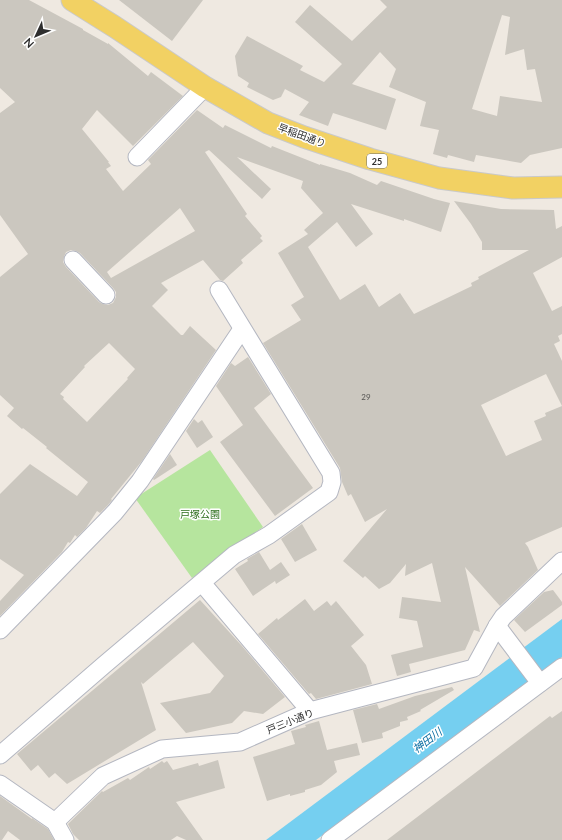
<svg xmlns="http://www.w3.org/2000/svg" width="562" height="840" font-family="Lato,'Noto Sans JP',sans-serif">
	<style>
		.green { fill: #b6e59e }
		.water { fill: #75cff0 }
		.building { fill: #cbc7bf; fill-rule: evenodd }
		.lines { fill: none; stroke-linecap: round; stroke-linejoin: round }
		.minor-casing { stroke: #b4b7c1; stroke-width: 19 }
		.major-casing { stroke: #c9c9c9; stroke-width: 23 }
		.minor { stroke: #fff; stroke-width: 17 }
		.major { stroke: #f2d163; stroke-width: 21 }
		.labels { text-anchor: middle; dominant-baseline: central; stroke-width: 3; stroke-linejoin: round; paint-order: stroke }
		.number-label { font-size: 8px; fill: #555452 }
		.shield { fill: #fff; stroke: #6d6d6d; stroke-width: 1 }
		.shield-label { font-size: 9px; font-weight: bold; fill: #2e2e2e }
		.street-label { font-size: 10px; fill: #2e2e2e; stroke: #fff }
		.park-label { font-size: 10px; fill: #2c6e1b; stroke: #fff }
		.water-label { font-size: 11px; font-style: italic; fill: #0d6fa3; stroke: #fff }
	</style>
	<rect width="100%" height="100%" fill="#efe9e1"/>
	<polygon class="green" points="210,450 263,527 192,578 135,498"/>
	<polygon class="water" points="562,619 562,657 530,681 316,840 266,840"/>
	<g class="building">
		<path d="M0,0H29L83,29V30L108,44V43L148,76L151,72L183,96L133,146L97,110L82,129L109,162H108L111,166L106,169L123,191L151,164L148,160L197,110L223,128L225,125L271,148L272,146L320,165V164L350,173L377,185L381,181L434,199L450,203L441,232L404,219V221L351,204L373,234L356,247L337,222L308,247L340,300L365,284L379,307L400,293L414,314L472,286L471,283L479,279L478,277L529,250H482V242L471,224L454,201L501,209L554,210L556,229L562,226V257L533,273L552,311L562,306V334L558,336L560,341L554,344L562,361V527L525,543L528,547L538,570L500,606L465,567L480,632L474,630L465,650L409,664L411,672L397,676L391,655L423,647L417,621L399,618L402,597L441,602L432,563L405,576L406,564L390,583L379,589L365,576L363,578L343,561L387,509L365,522L351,494L348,496L342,482L340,468L263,343L301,320L291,305L304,297L278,253L308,234L304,230L323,213L301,188L303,181L237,157L271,189L262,199L209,150L205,152L247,214L245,216L262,236L260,238L263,241L241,260L243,263L223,281L220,280L203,260L161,283L168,290L152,306L181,335H183L190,326L216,350L142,461L111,499L112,500L108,505L100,513L97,511L86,528L77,537L75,535L70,543L68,542L62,552L0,616V601L24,575L0,559V494L30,464L77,496L88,482L46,448L47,447L23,428L22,429L7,416L14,408L0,395V277L28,254L0,215V113L15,102L0,88ZM180,208L195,231L111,278L107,272ZM71,250L76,251L80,253L113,288L116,292V297L113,303L108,305L103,304L99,302L66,267L63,262L64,257L66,252ZM109,343L135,369L127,378L128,379L87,422L63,399L64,397L60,394L85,367L84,366ZM546,374L562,406L545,413L546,416L534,421L542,440L506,456L481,405Z"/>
		<polygon points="119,0 203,0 172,41"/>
		<path d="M380,0H562V148L530,155L521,163L476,155L474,162L448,155L447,158L433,154L439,130L420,126L426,102L389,87L396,69L380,52L352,84L396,99L386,130L333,113L328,126L299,115L309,102L285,89L281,97L273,100L247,87L249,83L238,76L235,56L247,36L303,66L300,70L324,82L342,64L295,22L310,5L352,41L387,7ZM502,15L510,17L505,55L524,49L527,70L535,69L542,102L500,96L497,116L472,109Z"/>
		<polygon points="248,357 271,394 254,408 313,488 275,516 220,442 243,425 216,386 231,363 235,366"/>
		<polygon points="194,419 198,423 202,420 213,437 197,448 186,431"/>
		<polygon points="170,454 177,465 154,480 153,479"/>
		<polygon points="302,524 317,550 295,562 281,539"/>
		<polygon points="259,552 270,570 281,562 290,575 276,584 275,581 253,596 235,569 248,561 247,559"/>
		<polygon points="553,590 562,602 562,605 525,632 514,620 544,592"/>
		<polygon points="305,599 314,611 327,601 331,606 336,601 364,635 351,646 366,665 372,684 316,699 311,693 309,694 258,634 277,618 278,620 282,617"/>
		<polygon points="200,600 242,646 285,697 263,714 244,711 232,723 186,733 160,703 210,693 224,676 193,642 143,684 141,682 156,730 67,784 55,773 49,778 38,765 31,771 17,754"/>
		<polygon points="452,687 454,690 420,710 421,711 407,717 408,720 400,722 400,726 382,733 383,738 362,743 353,710 377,704 379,709 415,696"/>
		<polygon points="562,711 562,840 387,840 550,716 552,718"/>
		<polygon points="319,721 327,750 357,743 360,755 334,761 337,772 321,785 305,790 305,792 290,796 290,794 267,801 253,757 295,744 291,731 306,727 305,725"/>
		<polygon points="218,760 225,788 176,802 203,840 186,840 177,836 171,840 79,840 73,834 68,824 102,791 103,792 128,778 130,780 149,767 150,769 162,761 164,763 167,761 173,770 198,763 199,766"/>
		<polygon points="0,796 32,819 32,818 48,829 54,840 20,840 8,831 2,840 0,840"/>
	</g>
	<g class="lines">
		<g class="minor-casing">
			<g id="minor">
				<polyline points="137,157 205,87"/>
				<polyline points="73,260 106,295"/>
				<polyline points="202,583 310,711"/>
				<polyline points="497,626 540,683"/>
				<polyline points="0,630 115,512 140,481 242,329"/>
				<polyline points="0,755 104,665 234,555 269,535 329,492 332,482 331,473 219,290"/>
				<polyline points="0,784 55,822 65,840"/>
				<polyline points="55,822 103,776 162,749 240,742 310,711 474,668 497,626 503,617 562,561"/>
				<polyline points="330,840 562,667"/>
			</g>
		</g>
		<g class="major-casing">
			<polyline id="major" points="72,0 115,27 205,87 268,123 304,137 370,159 439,178 513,188 562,187"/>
		</g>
		<use href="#minor" class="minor"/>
		<use href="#major" class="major"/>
	</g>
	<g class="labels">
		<g class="number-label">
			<text x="366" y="397">29</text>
		</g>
		<rect class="shield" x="367" y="154" width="20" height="14" rx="3"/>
		<g class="shield-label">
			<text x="377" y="161">25</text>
		</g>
		<g class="street-label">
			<text transform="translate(302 135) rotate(20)">早稲田通り</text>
			<text transform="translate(290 721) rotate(-22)">戸三小通り</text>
		</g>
		<g class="park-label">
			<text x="200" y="514">戸塚公園</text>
		</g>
		<g class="water-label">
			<text transform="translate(427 740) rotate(-37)">神田川</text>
		</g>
	</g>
	<g transform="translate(36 36) rotate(226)" stroke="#ffffff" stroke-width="3" paint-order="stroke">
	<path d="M0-3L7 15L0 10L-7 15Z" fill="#2e2e2e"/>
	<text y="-6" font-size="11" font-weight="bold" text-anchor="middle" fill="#2e2e2e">N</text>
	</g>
</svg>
